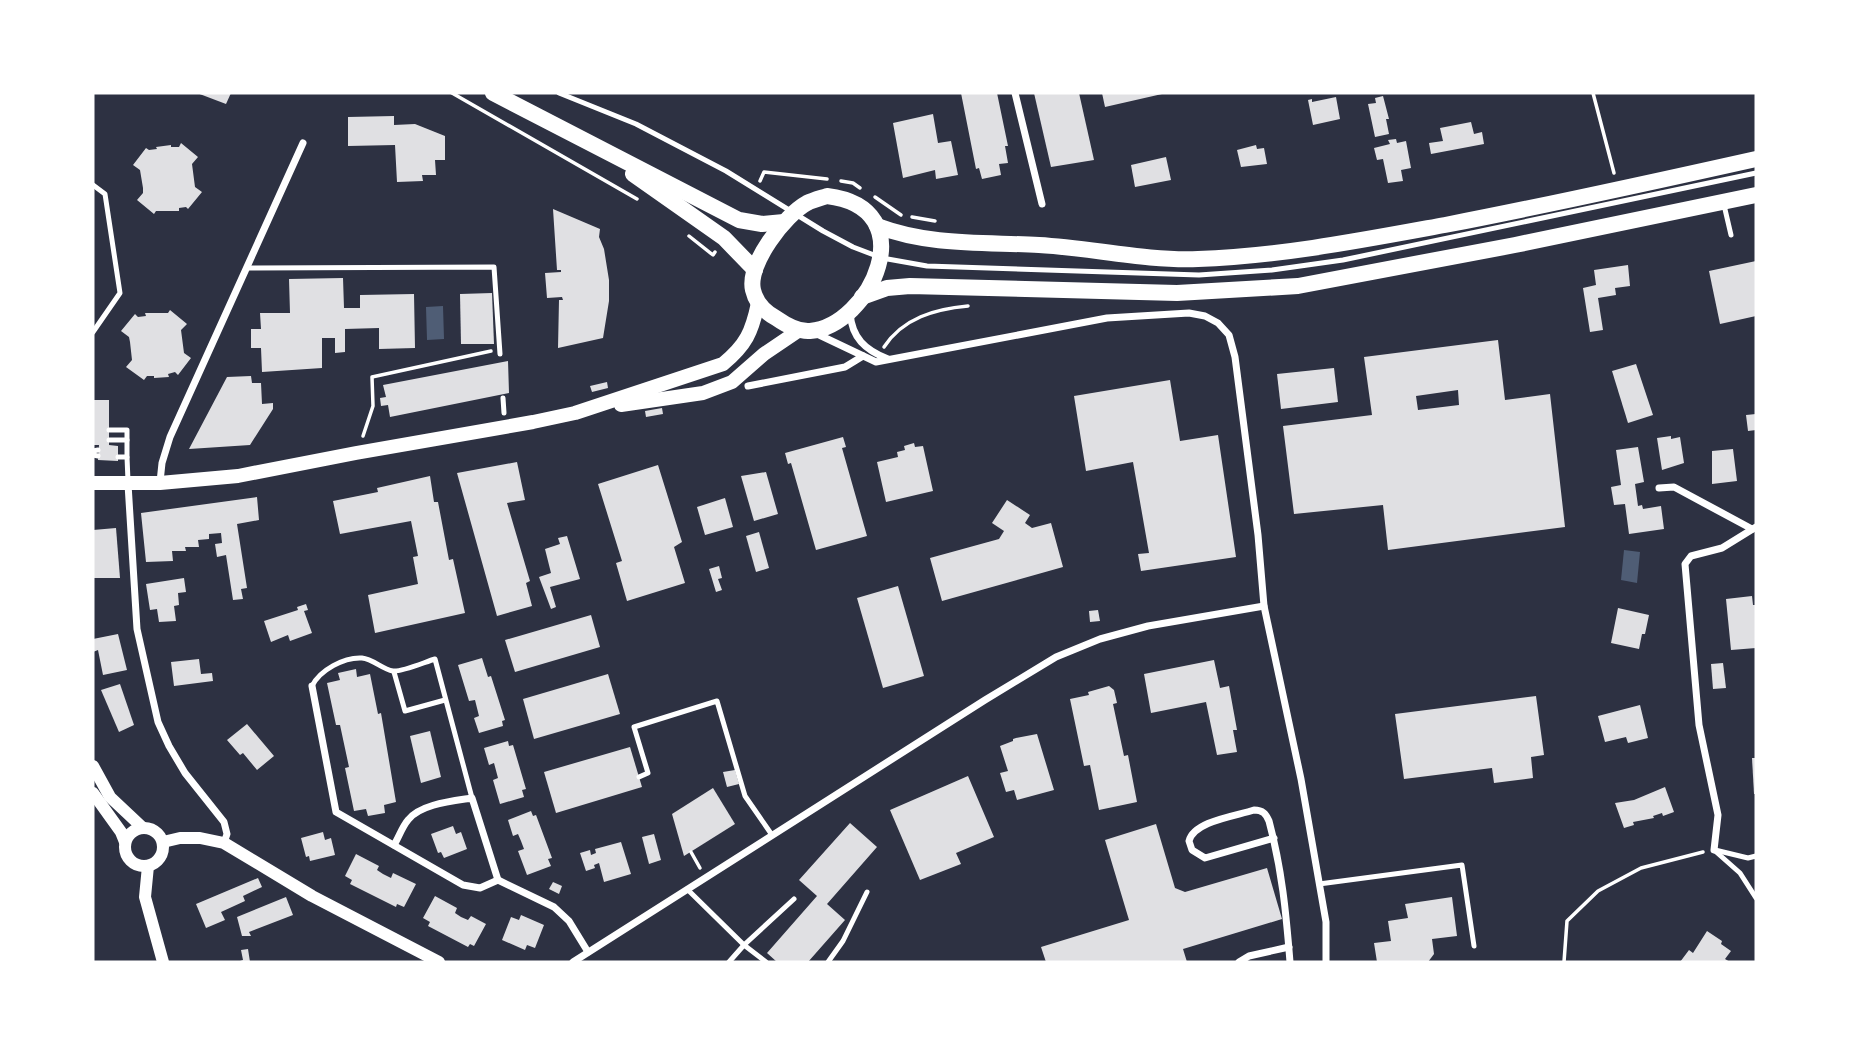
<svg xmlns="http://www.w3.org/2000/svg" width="1849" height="1055" font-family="Ubuntu,sans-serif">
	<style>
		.water { fill: #4f5d75 }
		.building { fill: #e0e0e3; fill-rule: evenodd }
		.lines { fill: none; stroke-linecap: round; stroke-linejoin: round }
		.path { stroke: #fff; stroke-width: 3.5 }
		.service { stroke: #fff; stroke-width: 5 }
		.minor { stroke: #fff; stroke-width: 7 }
		.tertiary { stroke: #fff; stroke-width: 12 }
		.secondary { stroke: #fff; stroke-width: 14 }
		.primary { stroke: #fff; stroke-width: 16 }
	</style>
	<rect width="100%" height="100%" fill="#2d3142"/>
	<g class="water">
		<polygon points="443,306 444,339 427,340 426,307"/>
		<polygon points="1624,550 1640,552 1637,583 1621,580"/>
	</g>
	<g class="building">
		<polygon points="197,93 231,93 226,104"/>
		<polygon points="961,93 997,93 1008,146 1005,146 1008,163 999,164 1001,175 982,179 979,168 976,169"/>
		<polygon points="1034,93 1079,93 1094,160 1051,167"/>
		<polygon points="1102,93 1162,93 1162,94 1105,107"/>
		<polygon points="1383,96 1389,119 1386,119 1389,134 1375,137 1368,104 1376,103 1375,98"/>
		<polygon points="1336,97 1340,119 1313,125 1308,100 1312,99 1312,102"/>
		<polygon points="933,114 938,143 951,141 958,175 936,179 935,170 903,178 893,123"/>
		<polygon points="394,116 394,125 415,124 445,136 445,160 435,160 436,175 422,175 423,181 397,182 395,145 348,146 348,117"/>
		<polygon points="1471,122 1474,134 1482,132 1484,144 1431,154 1429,143 1443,141 1440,128"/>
		<polygon points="1396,139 1397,143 1406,141 1411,168 1401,170 1403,181 1388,183 1383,159 1377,160 1374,148 1390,144 1388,140"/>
		<polygon points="181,143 198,157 192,164 195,187 202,192 188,209 186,207 179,208 179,211 156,211 154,214 137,200 143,193 143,188 140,170 133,165 146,148 149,150 157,149 156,147 171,145 171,147 179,147"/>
		<polygon points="1256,145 1257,149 1264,148 1267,164 1241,167 1237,150"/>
		<polygon points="1166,157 1171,180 1135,187 1131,165"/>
		<polygon points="553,209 600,229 599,237 604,249 609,280 609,301 603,338 558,348 559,300 563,300 562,297 547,298 545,273 561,272 561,270 557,270"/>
		<polygon points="1756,261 1756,316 1720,324 1709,271"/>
		<polygon points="1628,265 1630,286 1615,288 1616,295 1598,298 1603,330 1590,332 1583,288 1596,285 1594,270"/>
		<polygon points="343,278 344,308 360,308 360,295 414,294 415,348 379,349 379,328 345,329 345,352 335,353 335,338 322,338 322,368 262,372 261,348 251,348 251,329 261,329 260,313 290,313 289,279"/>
		<polygon points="492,293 494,344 461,344 460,294"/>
		<polygon points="170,310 187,324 181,330 184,353 191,358 178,375 175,372 168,374 169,377 154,378 154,376 147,376 144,380 126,367 132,360 130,342 129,337 121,331 135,314 138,317 146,316 145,313 168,313"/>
		<path d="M1498,340L1505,400L1550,394L1565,527L1388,550L1383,505L1294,514L1283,426L1372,415L1364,357ZM1458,390L1459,405L1418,410L1416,396Z"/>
		<polygon points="508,361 509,393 390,417 388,405 381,406 380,398 386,397 383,385"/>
		<polygon points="1636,364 1653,415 1628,423 1612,371"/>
		<polygon points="1334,368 1338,402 1281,409 1277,374"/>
		<polygon points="251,376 252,383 261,383 262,404 273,403 273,409 250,445 189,449 227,377"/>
		<polygon points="1170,380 1180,441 1218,435 1236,557 1141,571 1138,554 1149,553 1133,462 1086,471 1074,396"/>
		<polygon points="607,382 608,388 592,392 590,386"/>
		<polygon points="93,400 109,400 109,445 118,446 118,461 98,460 99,445 93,445"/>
		<polygon points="662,408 663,414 646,417 645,411"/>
		<polygon points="1756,414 1756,430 1748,431 1746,415"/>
		<polygon points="1671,436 1671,439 1680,437 1684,463 1662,470 1657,438"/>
		<polygon points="843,437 846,447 842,448 867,536 816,550 791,463 788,464 785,453"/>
		<polygon points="914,443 915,447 923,446 933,491 886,502 877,462 898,457 897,452 905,450 904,446"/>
		<polygon points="1638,447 1644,482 1635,484 1638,506 1642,505 1643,509 1661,506 1664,529 1629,534 1625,504 1614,505 1611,487 1621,485 1616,450"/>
		<polygon points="1733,449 1737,481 1712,484 1712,451"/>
		<polygon points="517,462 525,500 507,503 530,581 526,583 532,606 497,616 457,473"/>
		<polygon points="658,465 682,542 674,547 685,583 627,601 616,563 622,561 598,484"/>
		<polygon points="766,472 778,514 754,521 741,476"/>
		<polygon points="430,476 434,502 438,502 449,560 453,559 465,613 375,633 368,595 418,584 413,557 418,556 411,521 340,534 333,501 378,492 377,488"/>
		<polygon points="257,497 259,520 237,524 247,588 241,589 243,599 233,600 226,555 217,557 215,544 222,543 221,533 209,534 209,539 198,540 199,547 185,547 186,551 172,551 173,561 146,562 141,513"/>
		<polygon points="725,498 733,527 705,535 697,507"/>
		<polygon points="1007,500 1030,515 1025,523 1032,528 1051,523 1063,567 942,601 930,558 999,539 1004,531 992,523"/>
		<polygon points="116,528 120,578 93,578 93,530"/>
		<polygon points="759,532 769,568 756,572 746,536"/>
		<polygon points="567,536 580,579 550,587 556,607 551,609 539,577 551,573 545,549 560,544 558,538"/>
		<polygon points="719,566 722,578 718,579 722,590 716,592 709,569"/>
		<polygon points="184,578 186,592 178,593 179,605 174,606 176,621 159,622 157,609 150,610 146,584"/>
		<polygon points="898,586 924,676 883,688 857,598"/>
		<polygon points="1752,596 1753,605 1756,605 1756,648 1731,650 1726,599"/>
		<polygon points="306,604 308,610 304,611 312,633 290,641 288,635 271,642 264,621 298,610 297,607"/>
		<polygon points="1618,608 1649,615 1645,634 1642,634 1639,649 1611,643"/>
		<polygon points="1098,610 1100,621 1090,622 1089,611"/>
		<polygon points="591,615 600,647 515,672 505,640"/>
		<polygon points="118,634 127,670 103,675 98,650 93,652 93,639"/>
		<polygon points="482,658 488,677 491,676 505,720 502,721 503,726 479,733 474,718 479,716 475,700 469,701 458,665"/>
		<polygon points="199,659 201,674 212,673 213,681 174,686 171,662"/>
		<polygon points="1214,660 1220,688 1229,686 1237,730 1233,730 1237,752 1217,755 1206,702 1151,713 1144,674"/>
		<polygon points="1723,663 1726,688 1713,689 1711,664"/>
		<polygon points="356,669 357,677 370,674 378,714 381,713 396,802 384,805 385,813 368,816 366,809 354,811 345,768 349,767 340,725 336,725 327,683 340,680 338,673"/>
		<polygon points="608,674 620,714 534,739 523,699"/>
		<polygon points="120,684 134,725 119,732 101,690"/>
		<polygon points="1109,686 1114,690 1117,703 1113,704 1124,756 1128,755 1137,802 1099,810 1090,765 1084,766 1070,699 1089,695 1088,692"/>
		<polygon points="1536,696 1544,755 1531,757 1533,778 1494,783 1492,768 1404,779 1395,714"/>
		<polygon points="1640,705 1648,738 1628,743 1626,737 1605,742 1598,716"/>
		<polygon points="247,724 274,756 257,770 243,753 240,755 227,740"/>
		<polygon points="430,731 441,777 421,783 410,736"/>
		<polygon points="1037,734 1054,790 1017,800 1014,790 1006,792 1000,773 1008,771 1000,746 1013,741 1013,739 1016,738"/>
		<polygon points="508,741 509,746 513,745 526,789 522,790 524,797 500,804 493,780 498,778 494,763 489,765 484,748"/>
		<polygon points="630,747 642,787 556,813 544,772"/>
		<polygon points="1752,758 1756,758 1756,794 1754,794"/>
		<polygon points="735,770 739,784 727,787 723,772"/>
		<polygon points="968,776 994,837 956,853 961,864 920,880 890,810"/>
		<polygon points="1665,787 1674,812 1663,816 1662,813 1653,816 1654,818 1633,822 1634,825 1624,828 1615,803 1634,800"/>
		<polygon points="713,788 735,824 684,856 672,814"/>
		<polygon points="531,811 533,816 536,815 552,858 548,859 551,866 527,875 518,851 524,849 521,841 518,834 513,836 508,820"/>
		<polygon points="850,823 877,847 827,904 845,920 808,962 777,962 767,953 817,896 799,880"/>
		<polygon points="1156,824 1175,888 1185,892 1267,868 1282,919 1183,949 1187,962 1046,962 1041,947 1129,920 1105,840"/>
		<polygon points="453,826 456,834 461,832 467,849 444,858 441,852 438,853 431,834"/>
		<polygon points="323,832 325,840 331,838 335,855 310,861 309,856 306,857 301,838"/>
		<polygon points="654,834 661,860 649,864 642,837"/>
		<polygon points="621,842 631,874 604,882 599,863 594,865 595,868 586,871 580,853 590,850 591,855 596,853 595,849"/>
		<polygon points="356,854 379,866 377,870 383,874 391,878 393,873 416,884 404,907 397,904 396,907 350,884 352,880 345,876"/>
		<polygon points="258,878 262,887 243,896 245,901 221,912 225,920 206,928 196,904"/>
		<polygon points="553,882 562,886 559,894 549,889"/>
		<polygon points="435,896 457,908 455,913 461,917 468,920 471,916 486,924 474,946 470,944 468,947 428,926 430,922 423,918"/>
		<polygon points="286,897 293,915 249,932 251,936 242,936 237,917"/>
		<polygon points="1452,897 1457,936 1432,939 1434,954 1428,962 1377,962 1374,943 1391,941 1388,921 1408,918 1405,904"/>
		<polygon points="521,915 544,925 535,948 527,945 525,950 502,940 511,917 519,920"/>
		<polygon points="1707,931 1722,941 1721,944 1731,951 1725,959 1730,962 1680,962 1689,950 1693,953"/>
		<polygon points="248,949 250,962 237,962 243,960 241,950"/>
	</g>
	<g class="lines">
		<g class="path">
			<polyline points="452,93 637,199"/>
			<polyline points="1593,93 1614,173"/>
			<polyline points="760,181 764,172 827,179"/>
			<polyline points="841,181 853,183 860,188"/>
			<polyline points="875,197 901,215"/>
			<polyline points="912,217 935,221"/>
			<polyline points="689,236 713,255 715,252"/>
			<path d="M884,347C903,318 935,309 968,306"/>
			<polyline points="363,436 373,406 372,377 491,351"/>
			<polyline points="691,852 700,868"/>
			<polyline points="1564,962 1567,921 1598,891 1641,868 1703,852"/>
		</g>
		<g class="service">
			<polyline points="559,93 636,124 726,171 823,231 853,247 882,258 927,266 1199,275 1272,270 1343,260 1756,173"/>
			<polyline points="93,185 105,194 120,293 93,332"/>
			<polyline points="1724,205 1731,235"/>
			<polyline points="246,268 494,267 500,354"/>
			<polyline points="503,398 504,413"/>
			<polyline points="109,430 127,430 127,440"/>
			<polyline points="109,440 127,440 127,457"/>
			<polyline points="93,451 98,450"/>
			<polyline points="93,455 98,456"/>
			<polyline points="118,457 127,457 128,481"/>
			<polyline points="394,672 405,711 445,700"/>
			<path d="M312,686C320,670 344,657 362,658C373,659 382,669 393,671C402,672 425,662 435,659L472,798"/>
			<polyline points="639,777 648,773 634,727 717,701 745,796 772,835"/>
			<polyline points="1714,850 1740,873 1756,898"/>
			<polyline points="1715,850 1748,858 1756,856"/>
			<polyline points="1319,884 1462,865 1474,946"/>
			<polyline points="687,889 744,945 766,962"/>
			<polyline points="729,962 744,945 794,899"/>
			<polyline points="828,962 843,941 867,892"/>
		</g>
		<g class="minor">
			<polyline points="1015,93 1042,204"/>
			<path d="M850,313C852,338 865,350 888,359"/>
			<polyline points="815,333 876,362 1107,318 1189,313 1205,316 1218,323 1229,335 1235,357 1258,535 1264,606 1301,779 1326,922 1326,962"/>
			<polyline points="748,386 845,367 863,356"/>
			<polyline points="160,482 162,463 170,437 303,143"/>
			<polyline points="128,484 137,629 158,722 169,746 185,773 224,822 227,834 224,843"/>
			<polyline points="1659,488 1674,487 1752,529"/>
			<polyline points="312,686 336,812 463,885 480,888 498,880"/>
			<path d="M1274,838L1205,858L1192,850L1189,841C1194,821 1236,816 1254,810C1263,810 1266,814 1269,821C1282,870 1286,912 1290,962"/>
			<path d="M394,845C399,837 402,827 408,820C420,804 453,801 472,798L498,880L554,907L569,921L588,952"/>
			<polyline points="1714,850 1718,815 1699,725 1685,564 1691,556 1722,548 1756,527"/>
			<polyline points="573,962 985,700 1056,657 1100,639 1148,626 1264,606"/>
			<polyline points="1239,962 1249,956 1289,947"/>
		</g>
		<g class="tertiary">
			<polyline points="93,766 110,797 143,828"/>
			<polyline points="93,793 121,832 125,842"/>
			<circle cx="144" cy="847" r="19"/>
			<polyline points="163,842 180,838 200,838 224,843 312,896 439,962"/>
			<polyline points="148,866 145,897 163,962"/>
		</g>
		<g class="secondary">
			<polyline points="621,405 703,393 732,382 764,354 798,331"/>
			<path d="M93,483H160L238,476L356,453L533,422L575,413L723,364C746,345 752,332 758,303"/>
		</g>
		<g class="primary">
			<polyline points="493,93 739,220 762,224 784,222"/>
			<polyline points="633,174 724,238 755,270"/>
			<path d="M827,196C926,208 870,326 810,331C798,332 786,325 776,318C765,312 756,303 753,290C747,264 785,215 807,203C813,200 821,198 827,196Z"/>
			<path d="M877,226C930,246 984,242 1039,245C1092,248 1145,261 1198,259C1281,256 1363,240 1445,225C1549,205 1653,182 1756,159"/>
			<polyline points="862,297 887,288 910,286 1177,293 1298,286 1515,245 1756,195"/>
		</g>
	</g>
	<rect width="1849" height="1055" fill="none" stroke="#ffffff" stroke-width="189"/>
</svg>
